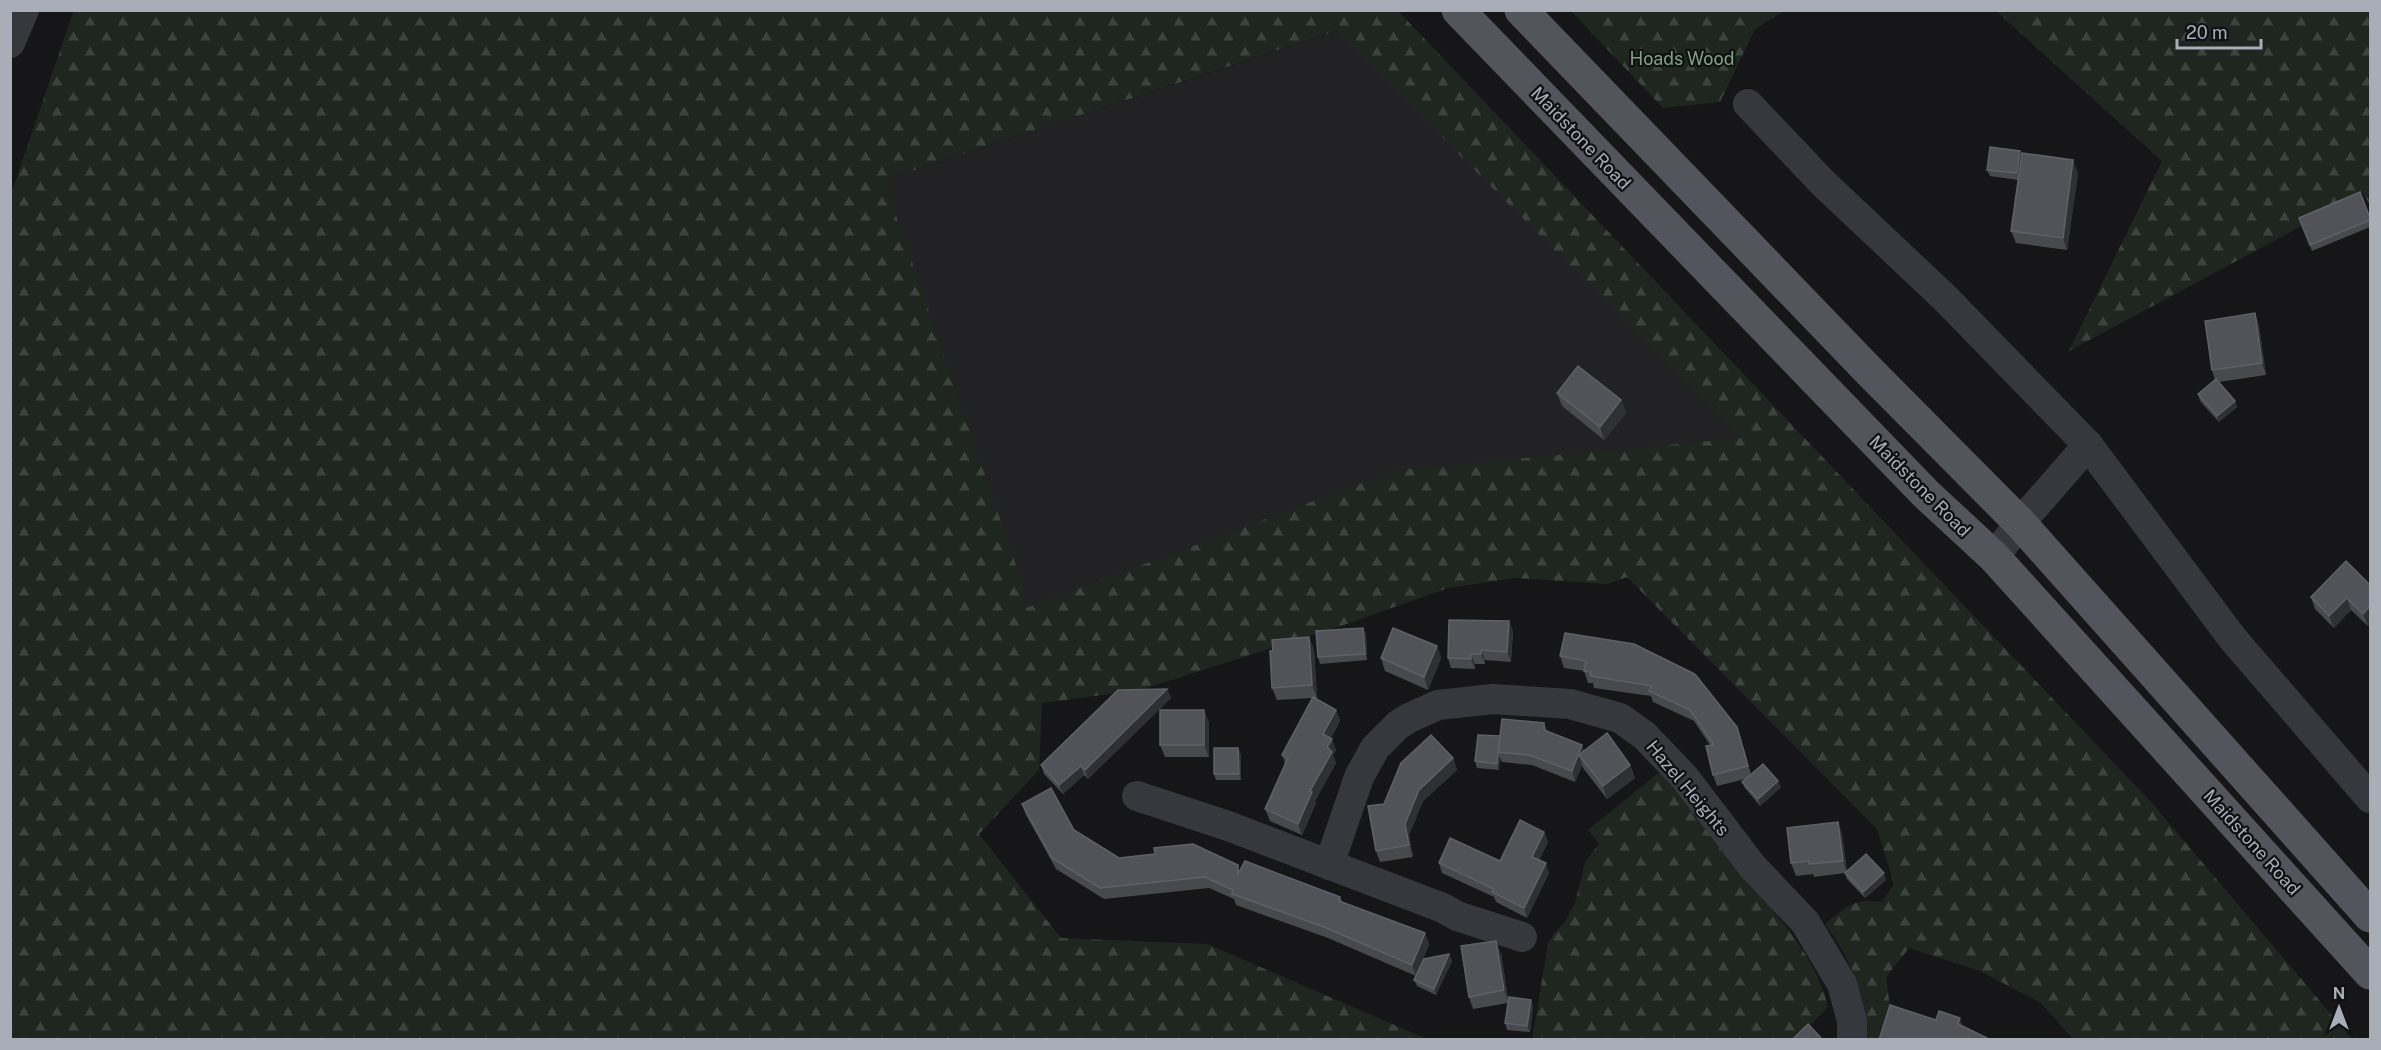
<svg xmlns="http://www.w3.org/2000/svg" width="2381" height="1050" font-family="'Public Sans',sans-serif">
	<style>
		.built { fill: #222225 }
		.forest { fill: url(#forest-firs); fill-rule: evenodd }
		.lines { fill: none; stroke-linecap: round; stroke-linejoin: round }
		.minor { stroke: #37383d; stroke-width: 30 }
		.primary { stroke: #53555c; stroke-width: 33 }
		.wall { fill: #47494d }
		.shaded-wall { fill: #2f3033 }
		.building { fill: #525359; stroke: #5f6168; stroke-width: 1.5 }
		.labels { text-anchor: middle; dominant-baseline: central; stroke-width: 4.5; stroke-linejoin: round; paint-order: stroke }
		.park-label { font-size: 18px; fill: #7fa381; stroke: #111113 }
		.street-label { font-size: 18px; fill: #a8adb8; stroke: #111113 }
	</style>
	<defs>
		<pattern id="forest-firs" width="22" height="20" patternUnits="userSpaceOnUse" patternTransform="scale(1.5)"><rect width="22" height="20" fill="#1e261f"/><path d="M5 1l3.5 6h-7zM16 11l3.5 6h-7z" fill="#3c433d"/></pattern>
	</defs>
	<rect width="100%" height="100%" fill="#161618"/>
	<polygon class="built" points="1398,11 1817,453 1029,631 884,180"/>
	<g class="forest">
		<path d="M74,10L1398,11L2152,803L2352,1039H2073L2041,1003L1980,971L1909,948L1886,977L1892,1023L1886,1039H1867C1865,994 1852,961 1825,924C1846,907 1853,898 1882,902L1894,884L1877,829L1627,577L1607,584L1515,578L1448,588L1341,626L1140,690L1042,703L1039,770L979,834L1061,938L1207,944L1427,1039L11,1040V194ZM1336,31L1742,438L1397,470L1026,608L1024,589L884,180Z"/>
		<polygon points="1571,11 1784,11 1755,29 1720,102 1663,108"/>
		<polygon points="1996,11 2370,11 2370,205 2363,193 2069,351 2162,161"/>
		<path d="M1662,770C1691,807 1721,845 1751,883C1780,920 1818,960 1828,1007L1797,1039L1532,1040L1548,944L1554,933L1564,923L1575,903L1585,862L1599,844L1588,830Z"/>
	</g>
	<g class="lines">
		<g class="minor">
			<polyline points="10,43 24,10"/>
			<polyline points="1748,104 1823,183 1946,299 2088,445 2233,639 2370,798"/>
			<polyline points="1994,557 2020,523 2088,445"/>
			<polyline points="1137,796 1228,826 1443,908 1457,916 1522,937"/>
			<polyline points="1329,865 1359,777 1375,748 1398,725 1409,718 1438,705 1493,699 1570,704 1620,718 1645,736 1685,778 1752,866 1805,922 1842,984 1852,1021 1852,1040"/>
		</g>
		<g class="primary">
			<polyline points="1458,10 1926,494 1994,557 2370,973"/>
			<polyline points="1521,10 1871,373 2020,523 2370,916"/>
		</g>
	</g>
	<g class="wall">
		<polygon points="2020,151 2022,155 2078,173 2067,250 2016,243 2011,231 2018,180 1990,176 1987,170"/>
		<polygon points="2299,218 2370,218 2370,227 2312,251"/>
		<polygon points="2255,313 2259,326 2266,375 2219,382 2235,401 2237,407 2219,422 2200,401 2198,394 2215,380 2212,370"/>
		<polygon points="1557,393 1621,400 1626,413 1604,440 1562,406"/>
		<polygon points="2370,585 2370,623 2368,626 2351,610 2334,628 2315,609 2311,597"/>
		<polygon points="1363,628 1366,634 1367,660 1320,664 1318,657"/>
		<polygon points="1513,631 1511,662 1485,660 1485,664 1475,664 1475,669 1451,668 1448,658"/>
		<polygon points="1565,633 1737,727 1741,739 1751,774 1781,787 1760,806 1745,788 1742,782 1745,779 1717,786 1713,775 1710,745 1694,721 1653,702 1651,696 1594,688 1593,683 1588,683 1584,671 1564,668 1560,656"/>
		<polygon points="1309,637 1314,649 1317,698 1315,698 1336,710 1340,721 1331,738 1336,750 1333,755 1336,763 1315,801 1316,803 1302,835 1270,821 1265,809 1285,763 1282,755 1312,698 1277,700 1272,688 1273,651"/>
		<polygon points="1437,646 1441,658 1428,690 1385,671 1381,658"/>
		<polygon points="1167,689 1171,698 1088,779 1084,775 1063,794 1044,774 1041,765"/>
		<polygon points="1204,710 1209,723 1209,757 1165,757 1160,745"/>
		<polygon points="1544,723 1547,731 1584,751 1630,765 1635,778 1607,799 1583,768 1582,765 1575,782 1532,765 1502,762 1500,758 1499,770 1477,768 1475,761"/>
		<polygon points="1238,748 1241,755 1241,780 1216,780 1214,774"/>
		<polygon points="1453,758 1457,770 1423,801 1409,835 1413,857 1380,862 1376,851 1384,804"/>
		<polygon points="1022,804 1074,830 1119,858 1240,870 1340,897 1343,903 1425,933 1429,944 1419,969 1449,954 1452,961 1436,995 1417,986 1414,980 1416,976 1328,938 1236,905 1234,899 1209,888 1104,899 1056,869 1026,815"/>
		<polygon points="1838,822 1842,834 1847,871 1886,880 1865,898 1847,879 1845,873 1814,877 1813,874 1796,876 1791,863"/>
		<polygon points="1544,832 1548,842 1539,860 1549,873 1527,918 1496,902 1494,897 1442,873 1439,863 1500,861"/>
		<polygon points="1501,953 1508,1000 1531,1000 1533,1006 1530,1032 1507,1030 1505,1023 1508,1003 1473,1009 1469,997"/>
	</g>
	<g class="shaded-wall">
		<polygon points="2020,151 2022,157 2019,180 2017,173"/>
		<polygon points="2073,160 2078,173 2067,250 2063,238"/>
		<polygon points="2255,313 2259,326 2266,375 2262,363"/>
		<polygon points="1621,400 1626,413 1604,440 1600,427"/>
		<polygon points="2235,401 2237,407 2219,422 2217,416"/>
		<polygon points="2347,598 2351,610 2334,628 2329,616"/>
		<polygon points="2370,606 2370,623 2368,626 2363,614"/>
		<polygon points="1509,621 1513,631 1511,662 1507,652"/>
		<polygon points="1363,628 1366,634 1367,660 1365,654"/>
		<polygon points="1309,637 1314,649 1317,698 1312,685"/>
		<polygon points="1437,646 1441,658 1428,690 1424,677"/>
		<polygon points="1481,650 1485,660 1485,664 1481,654"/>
		<polygon points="1471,654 1475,664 1475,669 1471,659"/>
		<polygon points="1167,689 1171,698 1088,779 1085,770"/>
		<polygon points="1204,710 1209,723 1209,757 1204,745"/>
		<polygon points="1336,710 1340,721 1327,745 1323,734"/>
		<polygon points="1737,727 1741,739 1752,778 1748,766"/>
		<polygon points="1332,739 1336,750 1333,755 1336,763 1315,801 1316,803 1302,835 1298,824 1310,791 1327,747"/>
		<polygon points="1582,745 1586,755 1579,755 1582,765 1575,782 1572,771"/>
		<polygon points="1238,748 1241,755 1241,780 1239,774"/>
		<polygon points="1498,752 1500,758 1499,770 1497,764"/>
		<polygon points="1453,758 1457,770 1423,801 1409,835 1413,857 1409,845 1405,824 1419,790"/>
		<polygon points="1630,765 1635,778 1607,799 1603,786"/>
		<polygon points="1081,766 1084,775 1063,794 1059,785"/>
		<polygon points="1778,781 1781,787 1760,806 1758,799"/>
		<polygon points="1838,822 1842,834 1847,873 1843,861"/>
		<polygon points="1544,832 1548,842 1536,866 1532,857"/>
		<polygon points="1546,863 1549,873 1527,918 1524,908"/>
		<polygon points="1884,873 1886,880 1865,898 1863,892"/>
		<polygon points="1425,933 1429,944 1416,976 1412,965"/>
		<polygon points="1496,941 1501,953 1509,1003 1504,990"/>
		<polygon points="1449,954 1452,961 1436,995 1434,989"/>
		<polygon points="1531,1000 1533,1006 1530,1032 1527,1026"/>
		<polygon points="1960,1018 1964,1029 1958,1024"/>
	</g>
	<g class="building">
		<polygon points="1990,147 2020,151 2017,173 1987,170"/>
		<polygon points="2022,153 2073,160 2063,238 2011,231"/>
		<polygon points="2360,192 2370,218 2370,220 2310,245 2299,218"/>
		<polygon points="2255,313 2262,363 2212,370 2205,321"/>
		<polygon points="1578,366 1621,400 1600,427 1557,393"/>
		<polygon points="2216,379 2235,401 2217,416 2198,394"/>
		<polygon points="2346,561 2370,585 2370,606 2363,614 2347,598 2329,616 2311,597"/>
		<polygon points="1449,620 1509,621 1507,652 1481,650 1481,654 1471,654 1471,659 1448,658"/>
		<polygon points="1363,628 1365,654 1318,657 1316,631"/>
		<polygon points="1393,628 1437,646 1424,677 1381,658"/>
		<polygon points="1565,633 1634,644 1695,674 1737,727 1748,766 1713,775 1706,746 1714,745 1690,710 1649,691 1652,686 1590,676 1591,672 1584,671 1586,661 1560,656"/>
		<polygon points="1309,637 1312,685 1272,688 1270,651 1273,651 1272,640"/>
		<polygon points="1167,689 1085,770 1081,766 1059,785 1041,765 1118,690"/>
		<polygon points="1313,697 1336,710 1323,734 1332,739 1327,747 1332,752 1310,791 1312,792 1298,824 1265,809 1288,758 1282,755"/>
		<rect x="1160" y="710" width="44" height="35"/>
		<polygon points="1502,719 1544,723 1544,730 1582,745 1572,771 1529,755 1498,752"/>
		<polygon points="1607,733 1630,765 1603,786 1579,755"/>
		<polygon points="1431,735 1453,758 1419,790 1405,824 1409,845 1376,851 1368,806 1384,804 1401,763"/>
		<polygon points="1478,735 1500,736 1497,764 1475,761"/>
		<polygon points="1214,748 1238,748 1239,774 1214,774"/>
		<polygon points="1763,764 1778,781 1758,799 1742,782"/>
		<polygon points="1051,788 1074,830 1119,858 1155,854 1154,848 1193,844 1238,865 1238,874 1245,861 1340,897 1339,901 1425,933 1412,965 1324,927 1232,894 1233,890 1205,877 1100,888 1052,858 1022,804"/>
		<polygon points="1520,820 1544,832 1532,857 1546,863 1524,908 1492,892 1494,889 1439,863 1450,838 1500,861"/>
		<polygon points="1838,822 1843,861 1809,864 1809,861 1791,863 1787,828"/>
		<polygon points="1866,854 1884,873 1863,892 1845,873"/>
		<polygon points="1496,941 1504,990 1469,997 1461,946"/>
		<polygon points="1449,954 1434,989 1414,980 1424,959"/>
		<polygon points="1509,997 1531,1000 1527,1026 1505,1023"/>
		<polygon points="1890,1005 1936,1020 1939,1011 1960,1018 1958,1024 1991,1040 1879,1040"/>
		<polygon points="1808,1024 1823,1040 1792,1040"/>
	</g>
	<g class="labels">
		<g class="park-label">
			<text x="1682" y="58">Hoads Wood</text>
		</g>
		<g class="street-label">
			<text transform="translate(1581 138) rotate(46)">Maidstone Road</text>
			<text transform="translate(1920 486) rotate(45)">Maidstone Road</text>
			<text transform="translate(1688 788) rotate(50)">Hazel Heights</text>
			<text transform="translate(2252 842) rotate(48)">Maidstone Road</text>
		</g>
	</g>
	<rect width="2381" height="1050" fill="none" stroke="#a8adb8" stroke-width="24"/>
	<g transform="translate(2339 1008)" stroke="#111113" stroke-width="4.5" paint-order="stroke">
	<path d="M0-4.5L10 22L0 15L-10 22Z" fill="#a8adb8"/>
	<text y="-9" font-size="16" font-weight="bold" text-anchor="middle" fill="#a8adb8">N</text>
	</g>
	<path d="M2177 39v9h84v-9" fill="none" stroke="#a8adb8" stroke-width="3"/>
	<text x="2186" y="39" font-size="18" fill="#a8adb8" stroke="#111113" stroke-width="4.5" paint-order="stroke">20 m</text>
</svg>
